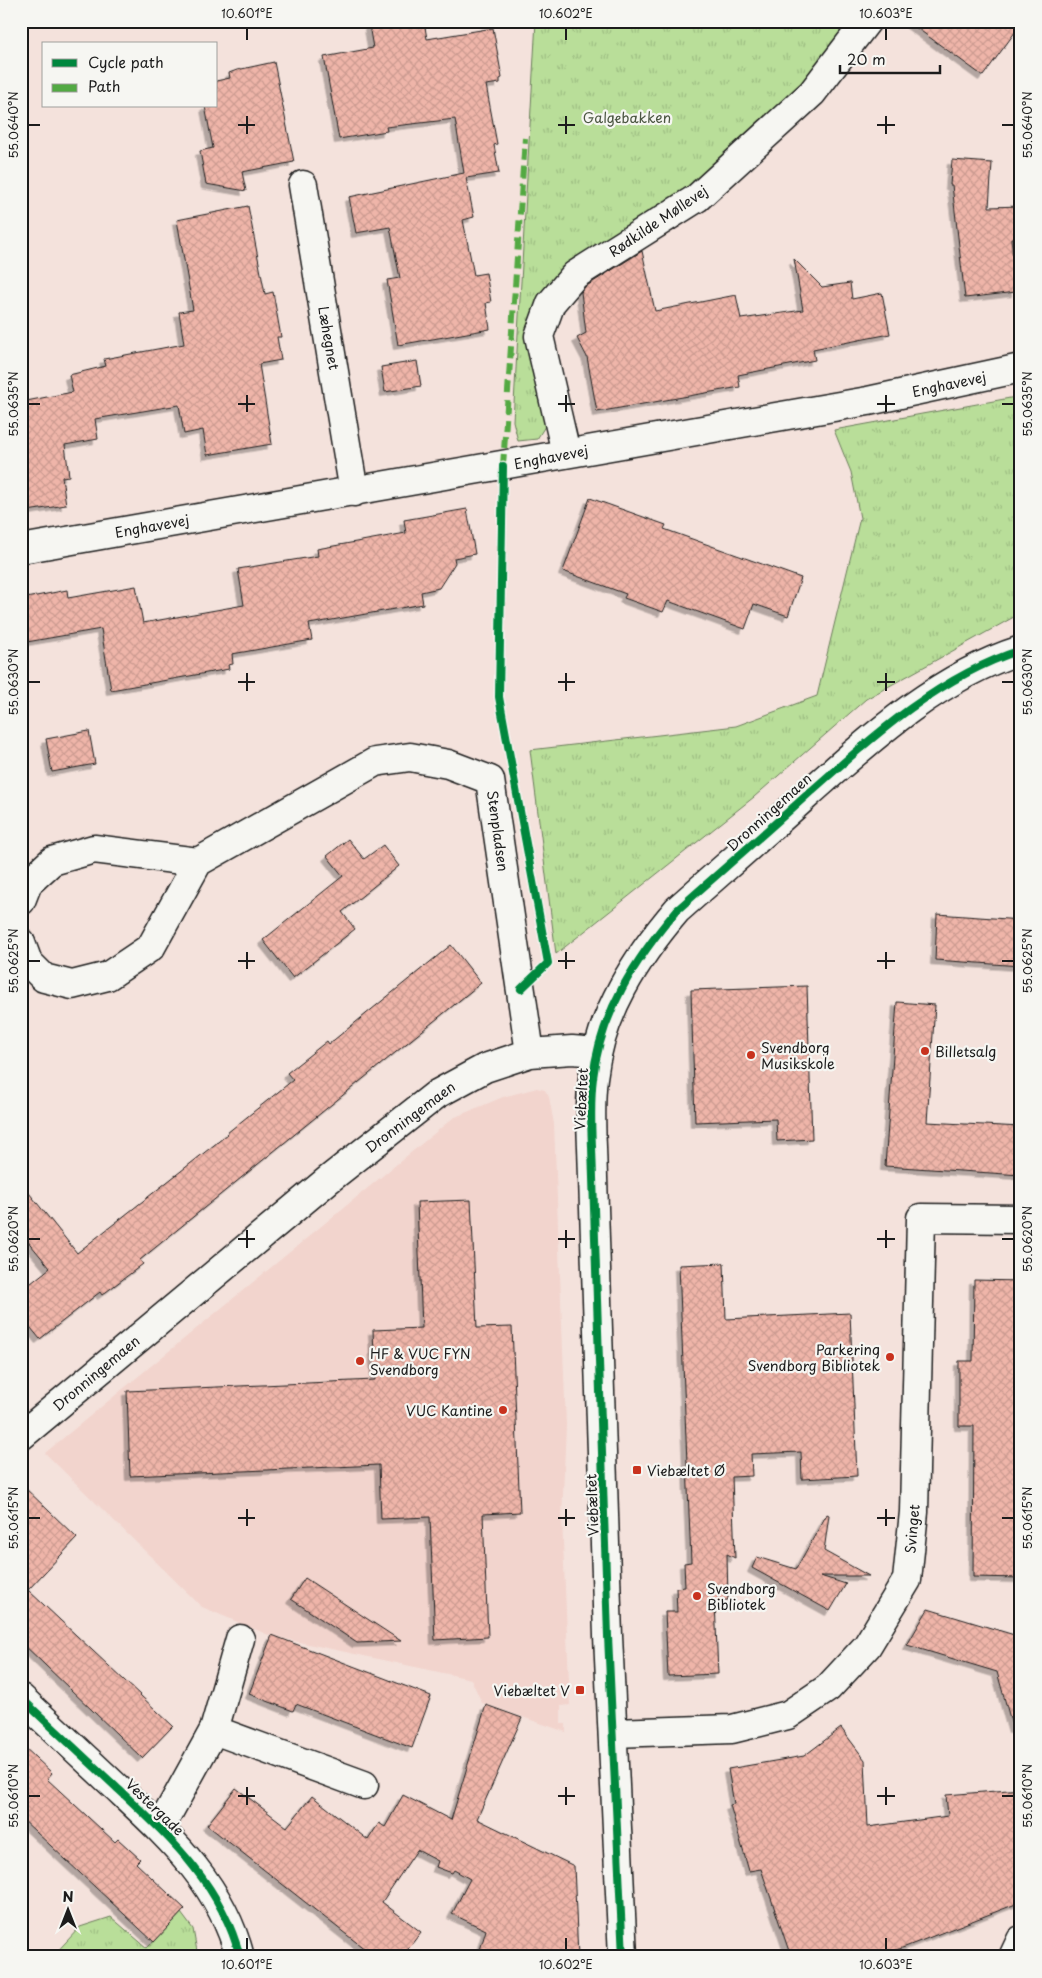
<svg xmlns="http://www.w3.org/2000/svg" width="1042" height="1978" font-family="'Playpen Sans',sans-serif">
	<style>
		.built { fill: #f2d4cd }
		.grass { fill: url(#grass-tufts); stroke: #6a7d5a }
		.building { fill: url(#building-cross-hatch); stroke: #1c1c1c; filter: url(#shadow) }
		.lines { fill: none; stroke-linecap: round; stroke-linejoin: round }
		.minor-casing { stroke: #1c1c1c; stroke-width: 31 }
		.tertiary-casing { stroke: #1c1c1c; stroke-width: 31 }
		.minor { stroke: #f6f6f2; stroke-width: 28 }
		.tertiary { stroke: #f6f6f2; stroke-width: 28 }
		.quiet { stroke: #52a943; stroke-width: 6; stroke-dasharray: 12 6; stroke-linecap: butt }
		.cycleway-casing { stroke: #f6f6f2; stroke-width: 11 }
		.cycleway { stroke: #00873e; stroke-width: 8 }
		.ticks { fill: none; stroke: #1c1c1c; stroke-width: 2 }
		.poi-dot { fill: #c8321e; stroke: #f6f6f2; stroke-width: 2 }
		.labels { text-anchor: middle; dominant-baseline: central; stroke-width: 4.5; stroke-linejoin: round; paint-order: stroke }
		.park-label { font-size: 14px; fill: #4b5642; stroke: #f6f6f2 }
		.street-label { font-size: 14px; fill: #1c1c1c; stroke: #f6f6f2 }
		.poi-label { font-size: 14px; fill: #1c1c1c; stroke: #f6f6f2; text-anchor: start }
		.neatline { fill: none; stroke: #1c1c1c; stroke-width: 2 }
		.ticks-label { font-size: 12px; text-anchor: middle; fill: #1c1c1c }
	</style>
	<defs>
		<pattern id="grass-tufts" width="24" height="20" patternUnits="userSpaceOnUse" patternTransform="scale(1.25)"><rect width="24" height="20" fill="#b9de99"/><path d="M3 7l-1-3M5 7V3M7 7l1-3M15 17l-1-3M17 17v-4M19 17l1-3" fill="none" stroke="#9ebe83"/></pattern>
		<pattern id="building-cross-hatch" width="8" height="8" patternUnits="userSpaceOnUse" patternTransform="scale(1.25)"><rect width="8" height="8" fill="#efb5a9"/><path d="M0 0l8 8M0 8l8-8" fill="none" stroke="#cc9b91"/></pattern>
		<filter id="shadow"><feDropShadow dx="-4.5" dy="4.5" stdDeviation="0" flood-color="#0004"/></filter>
	</defs>
	<rect width="100%" height="100%" fill="#f4e2dc"/>
	<filter id="ink" filterUnits="userSpaceOnUse"><feTurbulence type="fractalNoise" baseFrequency=".02" numOctaves="2"/><feDisplacementMap in="SourceGraphic" scale="10" xChannelSelector="R" yChannelSelector="G"/><feConvolveMatrix kernelMatrix="1 2 1 2 8 2 1 2 1" color-interpolation-filters="sRGB"/></filter>
	<g filter="url(#ink)">
		<polygon class="built" points="537,1088 545,1090 549,1097 554,1124 566,1425 562,1518 570,1705 561,1706 561,1724 566,1724 566,1732 482,1703 471,1679 271,1636 202,1607 45,1453 453,1118 503,1097"/>
		<g class="grass">
			<polygon points="536,21 851,21 833,58 678,200 554,279 547,423 537,439 518,441 513,421"/>
			<polygon points="1021,396 1021,613 866,699 754,797 556,954 530,750 736,726 817,696 860,518 851,472 834,430"/>
			<polygon points="181,1913 193,1929 198,1957 52,1957 80,1927 111,1917 147,1948"/>
		</g>
		<g class="building">
			<polygon points="388,21 424,21 427,39 493,28 502,78 500,79 500,83 486,85 497,144 494,145 499,173 466,178 474,217 463,220 474,275 486,273 491,302 486,303 490,329 398,345 387,280 400,278 390,227 356,233 349,197 464,173 455,119 386,127 387,131 339,139 324,57 373,48 369,25"/>
			<polygon points="907,21 1021,21 1021,24 983,76"/>
			<polygon points="274,62 294,162 242,172 246,191 206,184 200,151 213,148 205,106 216,106 216,81 230,78 229,73 237,70"/>
			<polygon points="952,160 992,163 989,207 1021,206 1021,238 1011,238 1016,292 965,298 952,185 950,185"/>
			<polygon points="248,206 265,294 273,292 281,337 277,337 281,360 259,364 272,444 207,455 203,430 184,434 179,405 95,419 98,439 65,445 69,476 62,477 66,505 21,512 21,402 73,392 69,375 106,366 104,359 184,344 179,312 193,310 177,220"/>
			<polygon points="642,251 655,311 736,295 741,319 803,310 794,259 822,287 850,283 852,299 882,293 890,334 813,349 815,360 738,375 740,387 597,412 587,357 577,338 586,333 581,292 585,287"/>
			<polygon points="417,361 421,386 385,392 381,367"/>
			<polygon points="590,498 666,525 664,529 801,578 788,616 754,604 745,629 668,601 663,612 624,598 626,594 563,571"/>
			<polygon points="467,509 475,554 454,558 455,563 439,588 421,592 423,604 309,624 312,640 232,654 233,664 228,665 229,669 111,690 101,629 21,643 21,599 67,590 68,598 136,586 143,623 244,605 238,569 318,556 317,549 406,533 404,520"/>
			<polygon points="89,731 95,764 52,772 46,739"/>
			<polygon points="348,839 364,859 383,845 399,866 342,912 355,929 293,978 263,940 343,876 327,856"/>
			<polygon points="937,914 1021,920 1021,966 935,960"/>
			<polygon points="451,945 481,983 140,1260 143,1264 102,1295 100,1292 40,1339 21,1316 21,1291 50,1268 21,1233 21,1183 77,1253 228,1134 227,1133 293,1080 287,1073 327,1041 329,1044"/>
			<polygon points="807,986 812,1139 777,1141 776,1119 695,1122 691,990"/>
			<polygon points="897,1002 935,1005 927,1122 1021,1127 1021,1175 885,1166"/>
			<polygon points="471,1200 477,1328 512,1327 520,1512 483,1514 488,1637 435,1640 430,1517 381,1519 379,1465 130,1476 127,1391 375,1380 373,1330 422,1328 417,1202"/>
			<polygon points="724,1263 726,1319 850,1313 857,1476 802,1479 801,1452 751,1454 752,1476 732,1477 735,1558 727,1554 728,1600 715,1601 718,1674 668,1676 665,1612 677,1612 676,1588 685,1587 684,1563 691,1562 679,1265"/>
			<polygon points="974,1280 1021,1281 1021,1578 973,1577 974,1426 959,1426 959,1361 973,1361"/>
			<polygon points="21,1484 77,1538 28,1590 173,1726 142,1758 21,1642"/>
			<polygon points="827,1514 829,1515 824,1551 869,1576 820,1576 846,1584 830,1611 752,1568 757,1557 796,1569"/>
			<polygon points="305,1578 401,1641 357,1643 291,1599"/>
			<polygon points="928,1609 1021,1637 1021,1728 1013,1729 997,1672 907,1645"/>
			<polygon points="272,1635 431,1696 412,1748 296,1704 293,1711 249,1694"/>
			<polygon points="486,1705 522,1718 477,1819 574,1866 578,1957 478,1957 486,1930 452,1914 470,1879 454,1870 452,1873 436,1867 438,1861 417,1850 382,1902 421,1932 402,1957 375,1957 207,1825 236,1788 287,1827 312,1796 368,1840 379,1823 385,1827 403,1795 451,1820"/>
			<polygon points="841,1728 865,1760 868,1827 948,1816 946,1795 1021,1789 1021,1902 905,1947 875,1957 791,1957 761,1869 749,1871 730,1805 734,1804 728,1769 804,1756"/>
			<polygon points="21,1744 52,1773 47,1779 115,1842 118,1839 140,1859 136,1863 185,1909 154,1942 21,1818"/>
		</g>
		<g class="lines">
			<g class="minor-casing">
				<g id="minor">
					<polyline points="303,185 354,492"/>
					<polyline points="566,453 539,336 551,303 575,275 697,198 812,93 867,21"/>
					<polyline points="21,549 868,401 1021,368"/>
					<polyline points="21,901 28,883 52,861 94,849 198,862"/>
					<polyline points="21,943 28,962 44,978 72,985 108,976 151,947 198,862 375,762 410,757 448,764 490,780 530,1053"/>
					<polyline points="214,1730 364,1785"/>
					<polyline points="613,1733 732,1729 788,1715 828,1688 867,1646 907,1580 914,1512 921,1218 1021,1219"/>
					<polyline points="160,1828 214,1730 240,1639"/>
					<polyline points="1013,1957 1021,1940"/>
				</g>
			</g>
			<g class="tertiary-casing">
				<g id="tertiary">
					<polyline points="21,1436 328,1180 437,1094 485,1068 530,1053 572,1050 597,1052"/>
					<path d="M21,1698C53,1728 84,1757 116,1787C169,1837 221,1883 240,1957"/>
					<path d="M623,1957L608,1636L592,1147C591,1124 590,1101 593,1078C600,1014 636,958 677,910C721,871 765,833 808,794C871,738 939,676 1021,650"/>
				</g>
			</g>
			<use href="#minor" class="minor"/>
			<use href="#tertiary" class="tertiary"/>
			<polyline class="quiet" points="503,466 525,138"/>
			<g class="cycleway-casing">
				<g id="cycleway">
					<polyline points="503,466 499,697 548,963 521,989"/>
					<path d="M21,1698C53,1728 84,1757 116,1787C169,1837 221,1883 240,1957"/>
					<path d="M623,1957L608,1636L592,1147C591,1124 590,1101 593,1078C600,1014 636,958 677,910C721,871 765,833 808,794C871,738 939,676 1021,650"/>
				</g>
			</g>
			<use href="#cycleway" class="cycleway"/>
		</g>
	</g>
	<path class="ticks" d="M247,28V40M566,28V40M886,28V40M247,116V134M566,116V134M886,116V134M28,125H40M238,125H255M558,125H575M877,125H895M1002,125H1014M247,395V412M566,395V412M886,395V412M28,404H40M238,404H255M558,404H575M877,404H895M1002,404H1014M247,673V691M566,673V691M886,673V691M28,682H40M238,682H255M558,682H575M877,682H895M1002,682H1014M247,952V969M566,952V969M886,952V969M28,961H40M238,961H255M558,961H575M877,961H895M1002,961H1014M247,1230V1248M566,1230V1248M886,1230V1248M28,1239H40M238,1239H255M558,1239H575M877,1239H895M1002,1239H1014M247,1509V1526M566,1509V1526M886,1509V1526M28,1518H40M238,1518H255M558,1518H575M877,1518H895M1002,1518H1014M247,1787V1805M566,1787V1805M886,1787V1805M28,1796H40M238,1796H255M558,1796H575M877,1796H895M1002,1796H1014M247,1938V1950M566,1938V1950M886,1938V1950"/>
	<g class="poi-dot">
		<circle cx="925" cy="1051" r="5"/>
		<circle cx="751" cy="1055" r="5"/>
		<circle cx="890" cy="1357" r="5"/>
		<circle cx="360" cy="1361" r="5"/>
		<circle cx="503" cy="1410" r="5"/>
		<rect x="632" y="1465" width="10" height="10" rx="2.5"/>
		<circle cx="697" cy="1596" r="5"/>
		<rect x="575" y="1685" width="10" height="10" rx="2.5"/>
	</g>
	<g class="labels">
		<g class="park-label">
			<text x="627" y="117">Galgebakken</text>
		</g>
		<g class="street-label">
			<text transform="translate(658 221) rotate(-34)">Rødkilde Møllevej</text>
			<text transform="translate(329 338) rotate(80)">Læhegnet</text>
			<text transform="translate(949 384) rotate(-12)">Enghavevej</text>
			<text transform="translate(551 457) rotate(-11)">Enghavevej</text>
			<text transform="translate(152 526) rotate(-10)">Enghavevej</text>
			<text transform="translate(769 812) rotate(-42)">Dronningemaen</text>
			<text transform="translate(498 831) rotate(82)">Stenpladsen</text>
			<text transform="translate(581 1099) rotate(-87)">Viebæltet</text>
			<text transform="translate(410 1117) rotate(-37)">Dronningemaen</text>
			<text transform="translate(96 1373) rotate(-40)">Dronningemaen</text>
			<text transform="translate(592 1505) rotate(-92)">Viebæltet</text>
			<text transform="translate(912 1529) rotate(-85)">Svinget</text>
			<text transform="translate(155 1807) rotate(44)">Vestergade</text>
		</g>
		<g class="poi-label">
			<text x="761" y="1047">Svendborg<tspan x="761" dy="16">Musikskole</tspan></text>
			<text x="935" y="1051">Billetsalg</text>
			<text x="880" y="1349" text-anchor="end">Parkering<tspan x="880" dy="16">Svendborg Bibliotek</tspan></text>
			<text x="370" y="1353">HF &amp; VUC FYN<tspan x="370" dy="16">Svendborg</tspan></text>
			<text x="493" y="1410" text-anchor="end">VUC Kantine</text>
			<text x="647" y="1470">Viebæltet Ø</text>
			<text x="707" y="1588">Svendborg<tspan x="707" dy="16">Bibliotek</tspan></text>
			<text x="570" y="1690" text-anchor="end">Viebæltet V</text>
		</g>
	</g>
	<rect width="1042" height="1978" fill="none" stroke="#f6f6f2" stroke-width="55"/>
	<rect x="42" y="42" width="175" height="65" fill="#f6f6f2" stroke="#9f9f9c"/>
	<rect x="52" y="59" width="25" height="8" fill="#00873e" stroke="#9f9f9c"/>
	<text x="88" y="68" font-size="15" fill="#1c1c1c">Cycle path</text>
	<rect x="52" y="84" width="25" height="8" fill="#52a943" stroke="#9f9f9c"/>
	<text x="88" y="92" font-size="15" fill="#1c1c1c">Path</text>
	<g transform="translate(68 1910)" stroke="#f6f6f2" stroke-width="4" paint-order="stroke">
	<path d="M0-4L9 19L0 12L-9 19Z" fill="#1c1c1c"/>
	<text y="-8" font-size="14" font-weight="bold" text-anchor="middle" fill="#1c1c1c">N</text>
	</g>
	<path d="M840 65v8h100v-8" fill="none" stroke="#1c1c1c" stroke-width="2.5"/>
	<text x="847" y="65" font-size="15" fill="#1c1c1c" stroke="#f6f6f2" stroke-width="4" paint-order="stroke">20 m</text>
	<rect x="28" y="28" width="986" height="1922" class="neatline"/>
	<g class="ticks-label">
		<text x="247" y="18">10.601°E</text>
		<text x="566" y="18">10.602°E</text>
		<text x="886" y="18">10.603°E</text>
		<text transform="translate(14 125) rotate(-90)" y="4">55.0640°N</text>
		<text transform="translate(1028 125) rotate(-90)" y="4">55.0640°N</text>
		<text transform="translate(14 404) rotate(-90)" y="4">55.0635°N</text>
		<text transform="translate(1028 404) rotate(-90)" y="4">55.0635°N</text>
		<text transform="translate(14 682) rotate(-90)" y="4">55.0630°N</text>
		<text transform="translate(1028 682) rotate(-90)" y="4">55.0630°N</text>
		<text transform="translate(14 961) rotate(-90)" y="4">55.0625°N</text>
		<text transform="translate(1028 961) rotate(-90)" y="4">55.0625°N</text>
		<text transform="translate(14 1239) rotate(-90)" y="4">55.0620°N</text>
		<text transform="translate(1028 1239) rotate(-90)" y="4">55.0620°N</text>
		<text transform="translate(14 1518) rotate(-90)" y="4">55.0615°N</text>
		<text transform="translate(1028 1518) rotate(-90)" y="4">55.0615°N</text>
		<text transform="translate(14 1796) rotate(-90)" y="4">55.0610°N</text>
		<text transform="translate(1028 1796) rotate(-90)" y="4">55.0610°N</text>
		<text x="247" y="1969">10.601°E</text>
		<text x="566" y="1969">10.602°E</text>
		<text x="886" y="1969">10.603°E</text>
	</g>
</svg>
